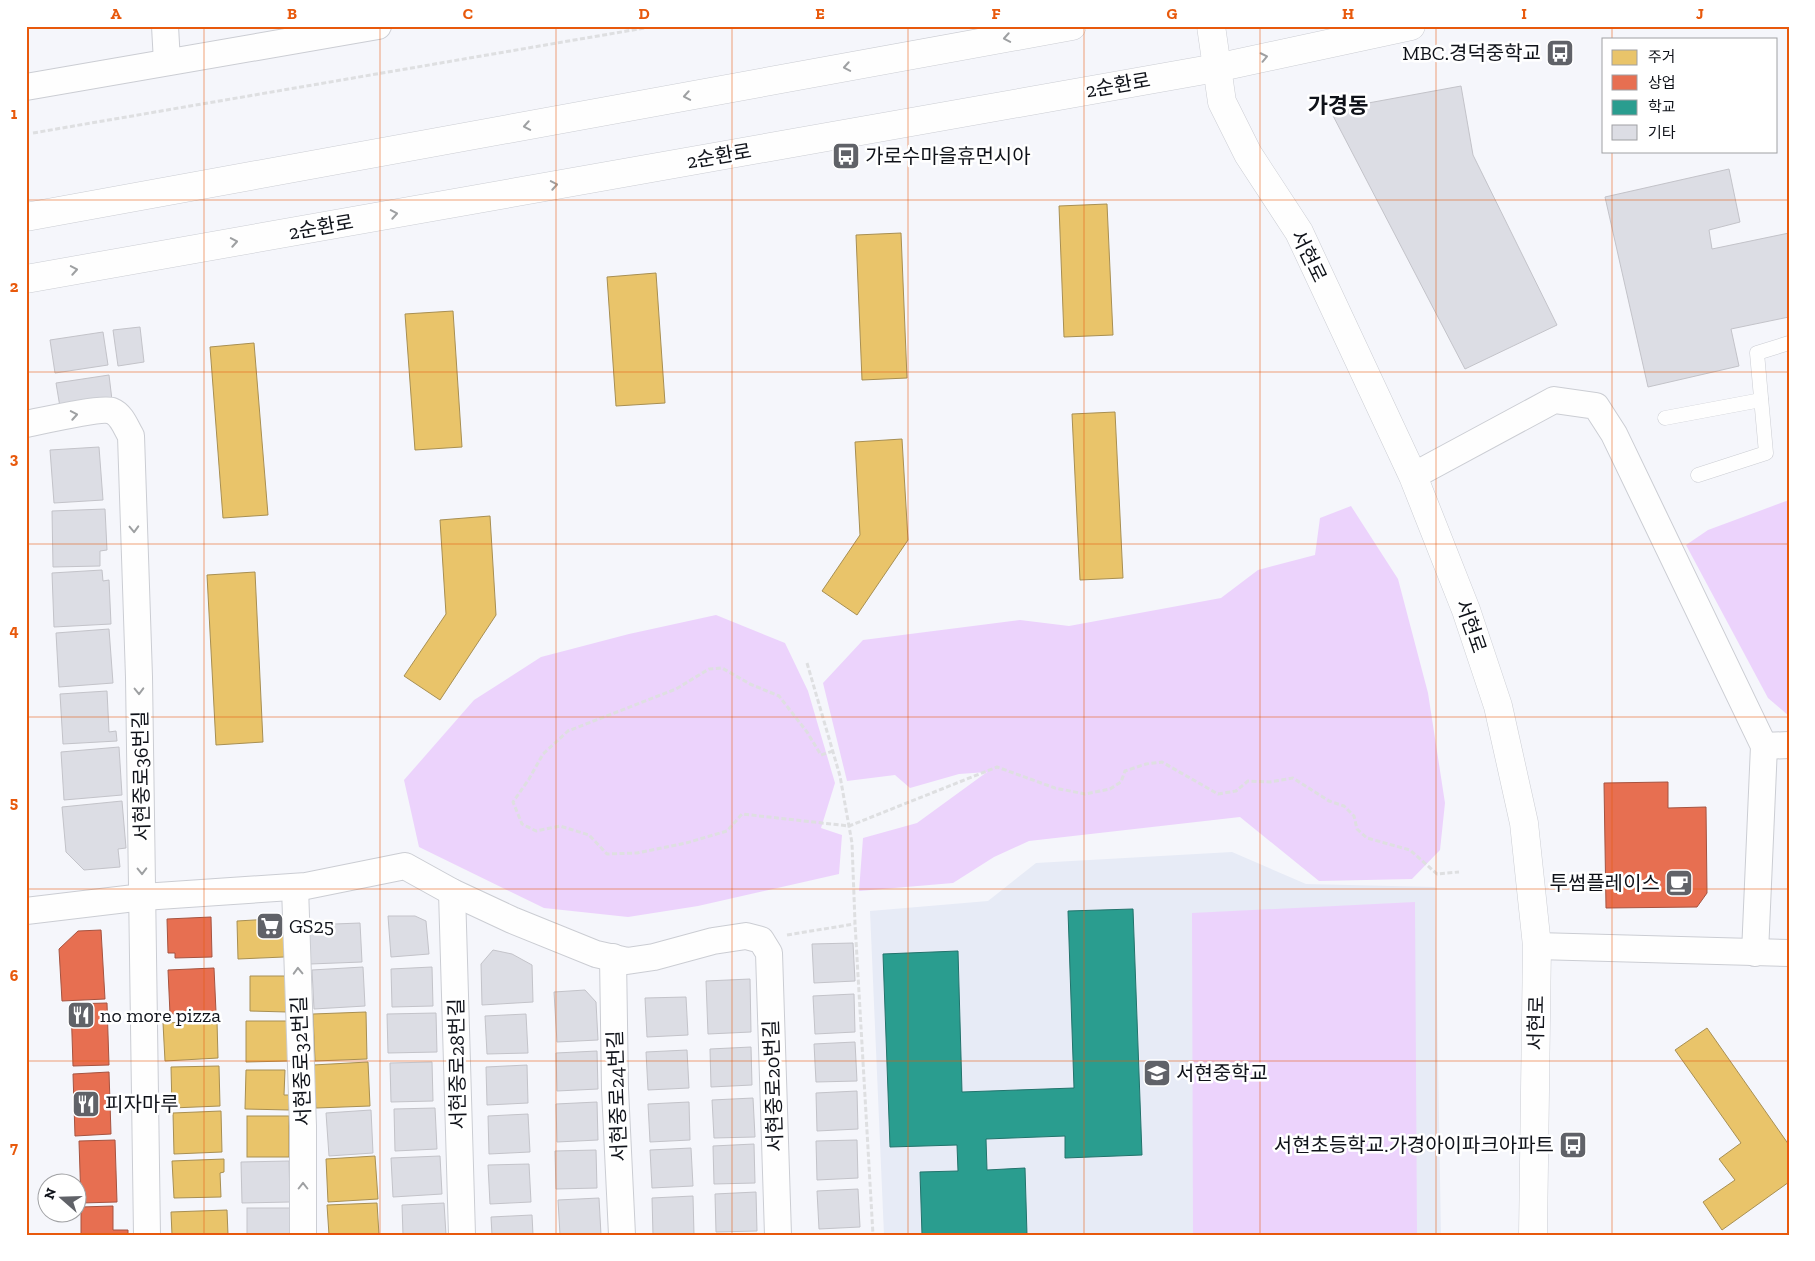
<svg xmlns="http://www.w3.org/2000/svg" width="1815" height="1261" font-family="'Zilla Slab','Noto Sans KR',serif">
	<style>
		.built { fill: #e7ebf6 }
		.green { fill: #ecd3fc }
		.homes { fill: #e9c46a; stroke: #a88f52 }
		.shops { fill: #e76f51; stroke: #a65340 }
		.schools { fill: #2a9d8f; stroke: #22736c }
		.building { fill: #dcdde4; stroke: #c3c3c9 }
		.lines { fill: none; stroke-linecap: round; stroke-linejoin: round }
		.lane-casing { stroke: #cbcdd3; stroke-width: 15 }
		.street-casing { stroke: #cbcdd3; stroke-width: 28 }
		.secondary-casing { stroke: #cbcdd3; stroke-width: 29 }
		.path { stroke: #dedfe1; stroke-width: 3; stroke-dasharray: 5 2.5; stroke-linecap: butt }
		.lane { stroke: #fefefe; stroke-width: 14 }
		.street { stroke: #fefefe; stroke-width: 26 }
		.secondary { stroke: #fefefe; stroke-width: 28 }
		.oneway { stroke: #9ea0a2 }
		.grid { fill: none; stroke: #e8590c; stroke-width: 1; stroke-opacity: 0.55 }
		.labels { text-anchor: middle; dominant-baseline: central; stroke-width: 5; stroke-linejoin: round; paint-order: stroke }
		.poi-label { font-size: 20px; fill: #0f1219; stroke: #fff; text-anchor: start }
		.street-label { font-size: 20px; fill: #0f1219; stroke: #fff }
		.quarter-label { font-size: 22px; font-weight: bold; fill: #0f1219; stroke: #fff }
		.neatline { fill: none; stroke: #e8590c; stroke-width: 2 }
		.grid-label { font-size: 16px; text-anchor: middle; font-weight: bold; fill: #e8590c }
	</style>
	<rect width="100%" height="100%" fill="#f5f6fb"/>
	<polygon class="built" points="1232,852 1306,884 1435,887 1441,1235 884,1235 870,911 988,901 1036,863"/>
	<g class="green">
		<polygon points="1789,500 1789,716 1768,698 1686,545 1708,530"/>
		<polygon points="1351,506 1398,579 1428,693 1445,803 1440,850 1412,879 1319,881 1240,817 1029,841 994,857 953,883 859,891 863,838 917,823 987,772 959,774 910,788 895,775 847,781 823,683 863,640 1020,620 1069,626 1221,598 1258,570 1315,555 1320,518"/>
		<polygon points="716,615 785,643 808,691 835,783 821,828 842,835 839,874 698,906 628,917 544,908 419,847 404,780 474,700 541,657 629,634"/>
		<polygon points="1415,902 1417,1235 1193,1235 1192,913"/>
	</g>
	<g class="homes">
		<polygon points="1107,204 1113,335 1064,337 1059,206"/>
		<polygon points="901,233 907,378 862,380 856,235"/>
		<polygon points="656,273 665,403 616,406 607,277"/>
		<polygon points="453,311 462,447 415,450 405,314"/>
		<polygon points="254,343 268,515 223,518 210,347"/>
		<polygon points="1115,412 1123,578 1080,580 1072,414"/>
		<polygon points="902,439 908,540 857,615 822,591 860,535 855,442"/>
		<polygon points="490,516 496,615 440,700 404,676 446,614 440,520"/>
		<polygon points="255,572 263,742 216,745 207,575"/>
		<polygon points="272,919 284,929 284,957 238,959 237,921"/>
		<polygon points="250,976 287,976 287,1012 250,1011"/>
		<polygon points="366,1012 367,1059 315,1061 313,1014"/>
		<polygon points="217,1021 218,1058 165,1061 163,1023"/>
		<polygon points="246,1021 288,1021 289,1061 246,1062"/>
		<polygon points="1707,1028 1789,1145 1789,1182 1722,1230 1703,1202 1735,1180 1719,1159 1741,1143 1675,1050"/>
		<polygon points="368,1062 370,1106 316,1108 313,1065"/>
		<polygon points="219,1066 220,1106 172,1108 171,1067"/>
		<polygon points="246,1070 285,1070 284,1095 290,1095 289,1110 245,1109"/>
		<polygon points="221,1111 222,1152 174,1154 173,1113"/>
		<rect x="247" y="1116" width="42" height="41"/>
		<polygon points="375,1156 378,1199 328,1202 326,1159"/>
		<polygon points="224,1159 224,1172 220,1173 221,1197 174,1198 172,1161"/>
		<polygon points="377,1203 379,1235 329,1235 327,1205"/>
		<polygon points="227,1210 228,1235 172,1235 171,1212"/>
	</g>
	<g class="shops">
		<polygon points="1668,782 1668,808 1706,807 1707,893 1697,907 1606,908 1604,783"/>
		<polygon points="211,917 212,957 175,958 175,953 168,953 167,919"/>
		<polygon points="101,930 105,999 62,1001 59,949 78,931"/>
		<polygon points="214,968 216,1012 170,1014 168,970"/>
		<polygon points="107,1003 109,1065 73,1066 71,1004"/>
		<polygon points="109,1072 111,1134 75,1136 73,1074"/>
		<polygon points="115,1140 117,1202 81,1203 79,1141"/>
		<polygon points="113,1206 113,1230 128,1230 128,1235 81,1235 81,1207"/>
	</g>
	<polygon class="schools" points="1133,909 1142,1155 1065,1158 1065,1136 986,1139 987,1170 1025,1168 1027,1235 922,1235 920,1172 958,1171 957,1145 890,1147 883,954 958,951 962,1092 1074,1088 1068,911"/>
	<g class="building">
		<polygon points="1461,86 1473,155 1557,325 1465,369 1330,110"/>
		<polygon points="1729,169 1740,222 1709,230 1712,249 1789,233 1789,317 1731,329 1739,366 1648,387 1605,197"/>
		<polygon points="140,327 144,362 118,366 113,330"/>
		<polygon points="103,332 108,365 55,373 50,340"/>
		<polygon points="109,375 112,400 60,407 56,383"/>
		<polygon points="99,447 103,500 54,503 50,450"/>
		<polygon points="105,509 107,550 100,551 100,566 53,567 52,511"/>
		<polygon points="102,570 103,581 109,580 111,624 54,627 52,573"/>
		<polygon points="109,629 113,683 59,687 56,633"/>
		<polygon points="107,691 109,732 116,731 117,741 63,744 60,694"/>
		<polygon points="119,747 122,795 64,800 61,752"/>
		<polygon points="122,801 126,848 118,849 120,867 84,870 66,852 62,807"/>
		<polygon points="388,916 415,916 426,921 429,954 391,957"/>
		<polygon points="360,923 362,962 310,964 309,925"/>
		<polygon points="853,943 855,981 814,983 812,944"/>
		<polygon points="493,950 512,954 532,965 533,1002 482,1005 481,964"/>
		<polygon points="363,967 365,1006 314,1009 312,970"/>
		<polygon points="432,967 433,1006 392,1007 391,969"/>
		<polygon points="750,979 751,1032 708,1034 706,981"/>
		<polygon points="585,990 596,1002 598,1040 557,1042 554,992"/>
		<polygon points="854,994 855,1032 815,1034 813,996"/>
		<polygon points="686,997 688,1035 647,1037 645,998"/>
		<polygon points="436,1013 437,1052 388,1053 387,1014"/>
		<polygon points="526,1014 528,1053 487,1054 485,1016"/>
		<polygon points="855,1042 857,1081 816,1082 814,1044"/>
		<polygon points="751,1047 752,1085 711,1087 710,1049"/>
		<polygon points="687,1050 689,1088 648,1090 646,1052"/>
		<polygon points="597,1051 598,1089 557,1091 556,1053"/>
		<polygon points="432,1062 433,1101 391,1102 390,1063"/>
		<polygon points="527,1065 528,1103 487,1105 486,1067"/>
		<polygon points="857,1091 858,1129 817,1131 816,1093"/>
		<polygon points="753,1098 755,1137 714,1138 712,1100"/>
		<polygon points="597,1102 598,1140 557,1142 556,1104"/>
		<polygon points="689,1102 690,1140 650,1142 648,1104"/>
		<polygon points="435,1108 437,1149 395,1151 394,1109"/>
		<polygon points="371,1110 373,1153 329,1156 326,1113"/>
		<polygon points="528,1114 530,1152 489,1154 488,1116"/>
		<polygon points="857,1140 858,1178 817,1180 816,1141"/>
		<polygon points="754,1144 755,1183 714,1184 713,1146"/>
		<polygon points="691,1148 693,1186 652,1188 650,1150"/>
		<polygon points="596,1150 597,1188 556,1189 555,1151"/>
		<polygon points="440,1156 442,1194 393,1197 391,1158"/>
		<polygon points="289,1161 290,1202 242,1203 241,1162"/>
		<polygon points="529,1164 531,1202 490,1204 488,1165"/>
		<polygon points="858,1189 860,1227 819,1229 817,1191"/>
		<polygon points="756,1192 757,1231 716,1232 715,1194"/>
		<polygon points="693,1196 694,1235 653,1235 652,1198"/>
		<polygon points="599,1198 601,1235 560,1235 558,1200"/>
		<polygon points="444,1203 446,1235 403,1235 402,1205"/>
		<rect x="247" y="1208" width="43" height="27"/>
		<polygon points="532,1215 533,1235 492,1235 491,1217"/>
	</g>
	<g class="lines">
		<g class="lane-casing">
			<g id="lane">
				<polyline points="1665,418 1761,400"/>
				<polyline points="1698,475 1766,453 1757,353 1789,343"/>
			</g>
		</g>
		<g class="street-casing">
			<g id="street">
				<polyline points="165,26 167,62"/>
				<polyline points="26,87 378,26"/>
				<path d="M26,424C41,421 102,407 112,411C122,415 126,428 131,436L139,677L147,1235"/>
				<polyline points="1413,476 1554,400 1596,406 1614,434 1764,746 1755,953"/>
				<polyline points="1764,746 1789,745"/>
				<polyline points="295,887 303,1126 303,1235"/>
				<polyline points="452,892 462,1235"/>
				<polyline points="26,911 143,897 306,886 405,866 452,892 512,920 596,954 627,961 654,957 713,941 746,936 761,940 769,953 778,1235"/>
				<polyline points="1537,946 1789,953"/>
				<polyline points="613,957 615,1089 622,1235"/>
			</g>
		</g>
		<g class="secondary-casing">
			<g id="secondary">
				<polyline points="1211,26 1222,102 1248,154 1299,232 1413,476 1466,610 1498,706 1524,823 1537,946 1533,1235"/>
				<polyline points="26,217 1072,26"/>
				<polyline points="26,279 1216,68 1411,26"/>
			</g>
		</g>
		<g class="path">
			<polyline points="33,133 656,26"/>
			<polyline points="807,663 840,776 852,843 855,923 873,1235"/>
			<polyline points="833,751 821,755 807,732 779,696 750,684 722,668 709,669 676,689 568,731 543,754 529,779 513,802 522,824 536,831 560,826 589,835 607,854 637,853 686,843 727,831 742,814 849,826 997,767 1055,788 1085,794 1110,789 1121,782 1125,771 1146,764 1162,762 1218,794 1236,791 1248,781 1270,782 1293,778 1329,801 1344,806 1354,816 1357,829 1367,838 1410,850 1437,874 1459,872"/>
			<polyline points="787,935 854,924"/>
		</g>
		<use href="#lane" class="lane"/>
		<use href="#street" class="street"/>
		<use href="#secondary" class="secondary"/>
	</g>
	<defs><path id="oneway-chevron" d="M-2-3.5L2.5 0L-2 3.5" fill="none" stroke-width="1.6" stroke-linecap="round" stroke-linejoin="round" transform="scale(1.25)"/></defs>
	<g class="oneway">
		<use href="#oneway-chevron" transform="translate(1007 38) rotate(170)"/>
		<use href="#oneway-chevron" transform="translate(1264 57) rotate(-12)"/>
		<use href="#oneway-chevron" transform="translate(847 67) rotate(170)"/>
		<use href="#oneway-chevron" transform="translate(687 96) rotate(170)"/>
		<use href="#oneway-chevron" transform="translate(527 126) rotate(170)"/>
		<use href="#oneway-chevron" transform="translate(554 185) rotate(-10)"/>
		<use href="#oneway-chevron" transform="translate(394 214) rotate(-10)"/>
		<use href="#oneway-chevron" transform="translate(234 242) rotate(-10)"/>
		<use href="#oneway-chevron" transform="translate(74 270) rotate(-10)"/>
		<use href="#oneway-chevron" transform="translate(74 415) rotate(-10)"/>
		<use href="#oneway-chevron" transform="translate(134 529) rotate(88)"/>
		<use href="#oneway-chevron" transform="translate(139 691) rotate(89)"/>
		<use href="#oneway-chevron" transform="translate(142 871) rotate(89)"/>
		<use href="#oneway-chevron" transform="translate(298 971) rotate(-92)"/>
		<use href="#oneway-chevron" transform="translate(303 1186) rotate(-90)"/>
	</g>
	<path class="grid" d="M204,26V1235M380,26V1235M556,26V1235M732,26V1235M908,26V1235M1084,26V1235M1260,26V1235M1436,26V1235M1612,26V39M1612,151V1235M26,200H1789M26,372H1789M26,544H1789M26,717H1789M26,889H1789M26,1061H1789"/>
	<defs>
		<g id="bus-square" transform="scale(1.4375)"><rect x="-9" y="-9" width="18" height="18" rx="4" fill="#606268" stroke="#fff"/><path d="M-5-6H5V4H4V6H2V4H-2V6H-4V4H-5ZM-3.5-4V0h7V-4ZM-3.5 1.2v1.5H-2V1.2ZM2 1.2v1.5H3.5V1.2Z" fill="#fff"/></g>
		<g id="cafe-square" transform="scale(1.4375)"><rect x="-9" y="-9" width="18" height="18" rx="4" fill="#606268" stroke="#fff"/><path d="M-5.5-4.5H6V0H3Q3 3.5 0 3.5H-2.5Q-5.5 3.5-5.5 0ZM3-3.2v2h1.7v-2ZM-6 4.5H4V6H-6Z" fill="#fff"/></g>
		<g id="supermarket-square" transform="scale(1.4375)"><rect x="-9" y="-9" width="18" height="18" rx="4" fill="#606268" stroke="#fff"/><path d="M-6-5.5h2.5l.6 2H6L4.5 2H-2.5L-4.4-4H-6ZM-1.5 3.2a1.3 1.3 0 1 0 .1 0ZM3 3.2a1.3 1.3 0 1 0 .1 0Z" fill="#fff"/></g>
		<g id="restaurant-square" transform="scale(1.4375)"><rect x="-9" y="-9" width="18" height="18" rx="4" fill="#606268" stroke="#fff"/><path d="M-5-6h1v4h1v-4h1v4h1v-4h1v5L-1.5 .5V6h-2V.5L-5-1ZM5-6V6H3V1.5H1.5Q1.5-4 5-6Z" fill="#fff"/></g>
		<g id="school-square" transform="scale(1.4375)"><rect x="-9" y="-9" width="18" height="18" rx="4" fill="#606268" stroke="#fff"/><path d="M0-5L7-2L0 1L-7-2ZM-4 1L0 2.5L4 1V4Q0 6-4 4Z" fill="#fff"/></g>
	</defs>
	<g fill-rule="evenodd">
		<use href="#bus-square" x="1560" y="53"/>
		<use href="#bus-square" x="846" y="156"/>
		<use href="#cafe-square" x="1679" y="883"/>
		<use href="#supermarket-square" x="270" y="926"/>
		<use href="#restaurant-square" x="81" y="1015"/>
		<use href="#school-square" x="1157" y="1073"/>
		<use href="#restaurant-square" x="86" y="1104"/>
		<use href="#bus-square" x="1573" y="1145"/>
	</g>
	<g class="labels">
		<g class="poi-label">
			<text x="1541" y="53" text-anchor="end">MBC.경덕중학교</text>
			<text x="865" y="156">가로수마을휴먼시아</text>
			<text x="1660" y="883" text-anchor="end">투썸플레이스</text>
			<text x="289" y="926">GS25</text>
			<text x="100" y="1015">no more pizza</text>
			<text x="1176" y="1073">서현중학교</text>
			<text x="105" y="1104">피자마루</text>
			<text x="1554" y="1145" text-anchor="end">서현초등학교.가경아이파크아파트</text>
		</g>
		<g class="street-label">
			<text transform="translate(1118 85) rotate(-10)">2순환로</text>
			<text transform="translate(719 156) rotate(-10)">2순환로</text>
			<text transform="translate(321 227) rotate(-10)">2순환로</text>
			<text transform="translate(1309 256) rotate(64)">서현로</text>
			<text transform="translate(1471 626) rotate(71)">서현로</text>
			<text transform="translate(141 776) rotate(-91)">서현중로36번길</text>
			<text transform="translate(1536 1023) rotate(-89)">서현로</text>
			<text transform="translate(301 1061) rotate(-92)">서현중로32번길</text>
			<text transform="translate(457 1064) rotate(-91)">서현중로28번길</text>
			<text transform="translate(773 1086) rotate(-92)">서현중로20번길</text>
			<text transform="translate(617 1096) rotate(-92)">서현중로24번길</text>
		</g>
		<g class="quarter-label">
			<text x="1338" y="105">가경동</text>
		</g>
	</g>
	<rect width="1815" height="1261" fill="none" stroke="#ffffff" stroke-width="55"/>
	<rect x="1602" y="38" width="175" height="115" fill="#ffffff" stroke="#9fa0a3"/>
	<rect x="1612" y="50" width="25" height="15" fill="#e9c46a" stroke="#9fa0a3"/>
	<text x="1648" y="62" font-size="15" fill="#0f1219">주거</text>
	<rect x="1612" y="75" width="25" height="15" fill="#e76f51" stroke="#9fa0a3"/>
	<text x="1648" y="88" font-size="15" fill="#0f1219">상업</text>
	<rect x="1612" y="100" width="25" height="15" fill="#2a9d8f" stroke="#9fa0a3"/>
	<text x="1648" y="112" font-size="15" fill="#0f1219">학교</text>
	<rect x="1612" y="125" width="25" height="15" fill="#dcdde4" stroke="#9fa0a3"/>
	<text x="1648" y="138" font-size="15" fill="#0f1219">기타</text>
	<g transform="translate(62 1198) rotate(290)"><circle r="24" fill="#ffffff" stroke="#9fa0a3"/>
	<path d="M0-4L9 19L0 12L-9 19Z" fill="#606268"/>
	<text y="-8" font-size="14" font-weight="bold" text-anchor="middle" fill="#0f1219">N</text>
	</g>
	<rect x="28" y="28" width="1760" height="1206" class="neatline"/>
	<g class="grid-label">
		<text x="116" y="19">A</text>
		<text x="292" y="19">B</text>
		<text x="468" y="19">C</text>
		<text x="644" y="19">D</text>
		<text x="820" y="19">E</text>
		<text x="996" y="19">F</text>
		<text x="1172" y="19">G</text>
		<text x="1348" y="19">H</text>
		<text x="1524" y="19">I</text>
		<text x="1700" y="19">J</text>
		<text x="14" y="119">1</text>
		<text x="14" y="292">2</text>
		<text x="14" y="464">3</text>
		<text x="14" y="636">4</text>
		<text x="14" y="808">5</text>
		<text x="14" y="981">6</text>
		<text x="14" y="1153">7</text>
	</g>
</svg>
